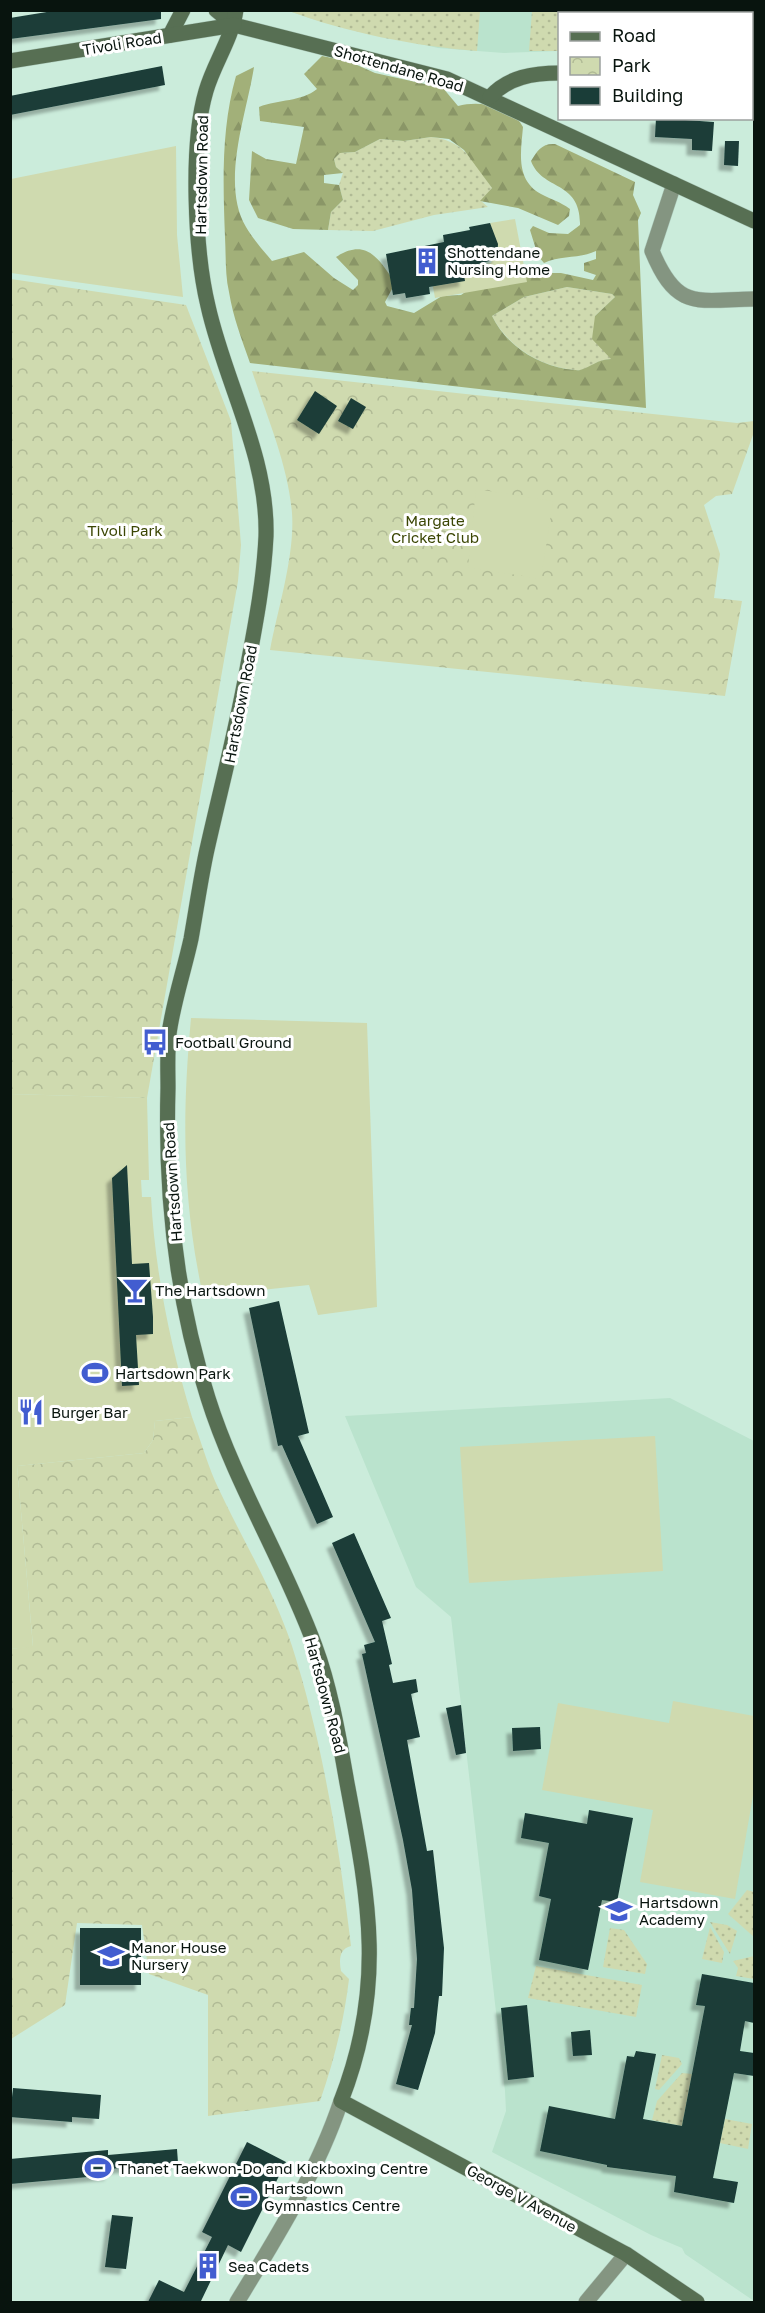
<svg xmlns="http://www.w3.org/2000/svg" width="765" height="2313" font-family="'Golos Text',sans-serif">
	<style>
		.built { fill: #bae3cd }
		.grass { fill: url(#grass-dots) }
		.forest { fill: url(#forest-firs); fill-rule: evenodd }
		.park { fill: url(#park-crowns) }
		.garden { fill: #cfdaaf }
		.building { fill: #1a3d38; filter: url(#shadow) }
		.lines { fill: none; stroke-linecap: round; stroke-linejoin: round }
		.street-casing { stroke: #acc9ba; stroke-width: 16 }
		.secondary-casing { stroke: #acc9ba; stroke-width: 16 }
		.street { stroke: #849581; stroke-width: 15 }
		.secondary { stroke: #576f53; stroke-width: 15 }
		.labels { text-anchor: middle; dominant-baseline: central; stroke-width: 6; stroke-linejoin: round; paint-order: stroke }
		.street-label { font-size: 15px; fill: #08140e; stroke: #fff }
		.poi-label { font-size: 15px; fill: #08140e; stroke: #fff; text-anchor: start }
		.park-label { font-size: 15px; fill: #3b4604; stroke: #fff }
	</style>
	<defs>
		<pattern id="grass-dots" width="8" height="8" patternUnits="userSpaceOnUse" patternTransform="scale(1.5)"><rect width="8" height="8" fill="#cfdaaf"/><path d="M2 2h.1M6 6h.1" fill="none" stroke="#b0ba95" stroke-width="1.8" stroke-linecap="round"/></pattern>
		<pattern id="forest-firs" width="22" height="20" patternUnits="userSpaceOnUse" patternTransform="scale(1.5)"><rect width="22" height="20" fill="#a2b079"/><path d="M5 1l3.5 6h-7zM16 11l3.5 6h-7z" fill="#8a9667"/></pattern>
		<pattern id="park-crowns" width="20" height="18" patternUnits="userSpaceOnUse" patternTransform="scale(1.5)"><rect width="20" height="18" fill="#cfdaaf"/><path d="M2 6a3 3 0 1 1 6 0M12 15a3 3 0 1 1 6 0" fill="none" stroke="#b0ba95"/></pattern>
		<filter id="shadow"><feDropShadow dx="-5.5" dy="5.5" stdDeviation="1.5" flood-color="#0004"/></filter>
	</defs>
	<rect width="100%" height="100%" fill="#cbecdb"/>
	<g class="built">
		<polygon points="289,11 714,11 714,14 560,14 559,51 504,53 438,48 312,19"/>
		<polygon points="670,1398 754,1441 754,2301 685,2254 682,2248 651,2235 492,2152 506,2111 505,2091 451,1617 416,1587 345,1416"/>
	</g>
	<g class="grass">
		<path d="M289,11H480L477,51C419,47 344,32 289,11Z"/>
		<polygon points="532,11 532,10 714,11 714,14 560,14 559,51 529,51"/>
		<path d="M431,137C464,140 475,163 492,188L481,201L488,207L434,215L373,231L328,230L331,212L343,200L339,185L343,173L336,167L334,159L340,153L355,152L380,139L404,141Z"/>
		<path d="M567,287L612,294L615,297L595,316L612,359C596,360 594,366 581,370C577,371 571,369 567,369C536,364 507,345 492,316L524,297Z"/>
		<polygon points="747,1890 754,1892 754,1937 728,1914"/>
		<polygon points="710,1922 727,1925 737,1931 730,1954"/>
		<polygon points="710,1927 724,1952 722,1963 702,1959"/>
		<polygon points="610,1928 624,1930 647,1964 645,1974 603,1967"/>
		<polygon points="754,1956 754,1979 736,1976 738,1968 733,1961"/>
		<polygon points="536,1966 642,1985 636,2017 528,1998"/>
		<polygon points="662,2055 679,2058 682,2064 659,2090 655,2089"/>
		<polygon points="682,2073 692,2074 682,2126 652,2120 657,2101"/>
		<polygon points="725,2119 752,2124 748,2149 720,2143"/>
	</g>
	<g class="forest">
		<path d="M322,56L348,61L375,73L443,88L458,106C479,100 511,105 523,127C521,151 515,180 541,194C552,200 559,201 570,209L569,216L558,225L518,208L480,201L492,188L464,150L449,139L431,137L404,141L380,139L355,152L340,153L334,159L336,167L343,173L324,175V183L339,185L343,200L331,212L328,230L293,229L258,218L249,200L252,151L266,159L296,164L304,127L260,121L259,107C279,99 301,102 317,89L304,74Z"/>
		<path d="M254,67C247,113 220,183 246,227C253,239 263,250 272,261L304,252L334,278L353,290L358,285V280L336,257C364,239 377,255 393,280L392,289L385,302L387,306L414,313L442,296L461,295L474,286L516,273L529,277L546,273H561L593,280L596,275L584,271V263L596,259V251C579,259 561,255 544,263L538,256L530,230L533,226L549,233L568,234L580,225C581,180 542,191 531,161C537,151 542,143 555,144L635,182L633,195L641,213L638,220L646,408L250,363C242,340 233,317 229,292C225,275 226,255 225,237C223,183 221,129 236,76ZM567,287L612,294L615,297L595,316L592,339L611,359C596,360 593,366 580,370C577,371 571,369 566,369C536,364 506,345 492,316L524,297Z"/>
	</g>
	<g class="park">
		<polygon points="11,279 186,305 231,421 241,545 238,581 147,1098 11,1094"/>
		<path d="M252,371L737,423L754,421V432L732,494L716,496L704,505L720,554L714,598L742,601L725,696L270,650C278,608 295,555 292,513C288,465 267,417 252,371Z"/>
		<path d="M192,1417C200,1438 206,1460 215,1481C240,1536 273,1588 292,1646C323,1743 339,1845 351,1946C339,1949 339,1960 341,1971L349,1979C344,2021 334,2061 320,2101L208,2116V1995L149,1974L142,1925L77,1923L65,2005L11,2039V1649L33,1646L17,1466L144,1453L153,1440L155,1421Z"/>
	</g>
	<g class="garden">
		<polygon points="176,146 177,235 183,297 11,273 11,179"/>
		<polygon points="515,219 527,282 435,298 430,271 472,274 471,267 491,263 496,252 499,251 490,223"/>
		<polygon points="476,489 553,501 541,579 468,567"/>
		<path d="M191,1018L367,1023L377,1307L318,1315L309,1285L203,1296C182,1198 182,1116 191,1018Z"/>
		<path d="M11,1094L147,1098L149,1180H141L142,1197H151C155,1271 170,1345 192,1417L155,1421L153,1440L144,1453L17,1466L33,1647L11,1649Z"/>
		<polygon points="655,1436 663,1571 469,1583 460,1447"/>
		<polygon points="673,1701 754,1716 754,1790 735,1899 640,1882 653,1810 542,1790 558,1703 669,1723"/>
	</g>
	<g class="building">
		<polygon points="59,10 161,10 161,19 10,39 10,18"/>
		<polygon points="162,66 165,85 10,115 10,96"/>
		<polygon points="656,118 714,122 712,151 692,150 692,139 655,137"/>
		<polygon points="725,141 739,141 738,166 724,165"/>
		<polygon points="490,223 498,244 497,259 463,268 465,281 429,287 430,294 406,298 405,293 393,295 386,254 444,242 443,235 470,230 469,227"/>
		<polygon points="315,391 337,406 319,434 297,420"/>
		<polygon points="351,398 366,407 353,429 338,421"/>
		<polygon points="127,1165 132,1264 149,1263 153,1317 153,1334 136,1335 139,1385 122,1386 112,1178"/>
		<polygon points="279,1301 309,1433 298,1436 333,1517 317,1524 282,1445 278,1446 249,1308"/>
		<polygon points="354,1533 391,1618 382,1621 392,1664 389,1665 393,1683 416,1679 418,1692 411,1694 420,1737 407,1740 427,1851 433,1850 444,1948 442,1996 439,1996 435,2033 418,2090 396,2084 412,2025 409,2025 411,2008 414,2008 417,1959 412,1890 403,1840 362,1654 366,1653 364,1645 375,1642 332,1543"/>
		<polygon points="461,1705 466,1753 456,1755 446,1708"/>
		<polygon points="540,1727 541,1749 513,1751 512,1728"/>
		<polygon points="589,1810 633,1818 617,1902 602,1900 588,1970 539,1960 551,1899 539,1896 549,1843 521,1838 525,1813 587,1824"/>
		<rect x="80" y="1928" width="61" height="57"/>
		<polygon points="702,1974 754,1983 754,2023 745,2021 740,2051 754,2053 754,2076 734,2073 713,2178 738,2182 734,2203 674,2192 676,2176 607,2167 607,2165 540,2151 549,2106 615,2119 627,2056 634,2057 636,2051 656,2054 643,2119 682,2126 705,2006 696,2005"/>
		<polygon points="527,2005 534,2077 508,2080 501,2008"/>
		<polygon points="590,2030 592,2055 573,2056 571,2032"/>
		<polygon points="13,2088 101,2095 99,2119 72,2117 72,2122 10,2117"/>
		<polygon points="247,2142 286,2162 241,2252 228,2245 201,2301 205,2302 148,2302 159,2280 184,2292 212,2237 202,2232"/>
		<polygon points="177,2149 178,2163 109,2169 110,2175 10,2184 10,2159 108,2150 108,2155"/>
		<polygon points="112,2215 133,2217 126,2269 105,2267"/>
	</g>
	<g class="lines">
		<g class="street-casing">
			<g id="street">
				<path d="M674,184L652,251C677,311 696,300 754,299"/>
				<path d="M237,2302C276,2238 317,2173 341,2101"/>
				<polyline points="586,2302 626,2254"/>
			</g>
		</g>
		<g class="secondary-casing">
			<g id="secondary">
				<polyline points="216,10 234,25 447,79 754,221"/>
				<path d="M236,10C232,39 214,63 206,91C190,145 195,252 208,306C225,383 268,455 266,536C264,579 256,622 248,664C237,728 220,791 206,854C200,883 196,911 191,939C184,971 173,1003 169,1034C167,1052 168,1071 168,1088C165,1192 176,1299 208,1398C235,1484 284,1561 315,1646C331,1689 339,1738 347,1783C369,1900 386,1986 341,2101L626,2254L697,2302"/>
				<polyline points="170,35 183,10"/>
				<polyline points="10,61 234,25"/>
				<polyline points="752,72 754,72"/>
				<path d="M490,97C508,77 533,73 560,73"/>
			</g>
		</g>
		<use href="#street" class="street"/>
		<use href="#secondary" class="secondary"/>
	</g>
	<defs>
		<g id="building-bare" transform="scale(2.07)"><path d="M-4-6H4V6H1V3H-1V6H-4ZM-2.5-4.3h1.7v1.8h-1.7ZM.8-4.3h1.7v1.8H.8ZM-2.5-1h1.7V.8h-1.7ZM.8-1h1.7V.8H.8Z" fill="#425dd0" stroke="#fff" stroke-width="2.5" paint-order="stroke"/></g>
		<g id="bus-bare" transform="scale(2.07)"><path d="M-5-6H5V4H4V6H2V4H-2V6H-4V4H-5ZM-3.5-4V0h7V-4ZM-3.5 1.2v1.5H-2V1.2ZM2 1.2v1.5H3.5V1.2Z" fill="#425dd0" stroke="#fff" stroke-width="2.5" paint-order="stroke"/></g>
		<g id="bar-bare" transform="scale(2.07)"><path d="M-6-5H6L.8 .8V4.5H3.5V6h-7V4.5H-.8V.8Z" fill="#425dd0" stroke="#fff" stroke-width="2.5" paint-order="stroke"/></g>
		<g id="stadium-bare" transform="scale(2.07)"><path d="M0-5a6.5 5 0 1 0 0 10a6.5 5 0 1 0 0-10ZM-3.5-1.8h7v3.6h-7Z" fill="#425dd0" stroke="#fff" stroke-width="2.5" paint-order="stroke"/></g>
		<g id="restaurant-bare" transform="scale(2.07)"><path d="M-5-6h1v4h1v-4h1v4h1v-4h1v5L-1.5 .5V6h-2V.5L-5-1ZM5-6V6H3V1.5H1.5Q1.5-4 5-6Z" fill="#425dd0" stroke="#fff" stroke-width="2.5" paint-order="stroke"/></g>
		<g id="school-bare" transform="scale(2.07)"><path d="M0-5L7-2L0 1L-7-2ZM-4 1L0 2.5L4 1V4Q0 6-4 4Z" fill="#425dd0" stroke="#fff" stroke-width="2.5" paint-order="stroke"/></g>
	</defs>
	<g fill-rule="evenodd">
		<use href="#building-bare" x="427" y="261"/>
		<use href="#bus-bare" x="155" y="1042"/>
		<use href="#bar-bare" x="135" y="1290"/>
		<use href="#stadium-bare" x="95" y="1373"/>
		<use href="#restaurant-bare" x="31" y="1412"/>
		<use href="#school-bare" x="619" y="1911"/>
		<use href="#school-bare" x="111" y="1956"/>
		<use href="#stadium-bare" x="98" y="2168"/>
		<use href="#stadium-bare" x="244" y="2197"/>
		<use href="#building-bare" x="208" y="2266"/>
	</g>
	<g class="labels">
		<g class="street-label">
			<text transform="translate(122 43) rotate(-9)">Tivoli Road</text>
			<text transform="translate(399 68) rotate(16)">Shottendane Road</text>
			<text transform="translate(201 175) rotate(-89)">Hartsdown Road</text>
			<text transform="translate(240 704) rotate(-79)">Hartsdown Road</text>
			<text transform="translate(172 1182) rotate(-94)">Hartsdown Road</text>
			<text transform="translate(326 1695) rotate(75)">Hartsdown Road</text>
			<text transform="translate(522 2198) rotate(29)">George V Avenue</text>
		</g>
		<g class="poi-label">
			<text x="447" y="252">Shottendane<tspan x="447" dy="17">Nursing Home</tspan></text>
			<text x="175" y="1042">Football Ground</text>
			<text x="155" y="1290">The Hartsdown</text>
			<text x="115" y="1373">Hartsdown Park</text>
			<text x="51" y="1412">Burger Bar</text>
			<text x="639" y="1902">Hartsdown<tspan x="639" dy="17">Academy</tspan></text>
			<text x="131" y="1947">Manor House<tspan x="131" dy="17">Nursery</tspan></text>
			<text x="118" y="2168">Thanet Taekwon-Do and Kickboxing Centre</text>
			<text x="264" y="2188">Hartsdown<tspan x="264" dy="17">Gymnastics Centre</tspan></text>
			<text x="228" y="2266">Sea Cadets</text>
		</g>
		<g class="park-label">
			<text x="435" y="520">Margate<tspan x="435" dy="17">Cricket Club</tspan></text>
			<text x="125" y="530">Tivoli Park</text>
		</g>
	</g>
	<rect width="765" height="2313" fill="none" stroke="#08140e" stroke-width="24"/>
	<rect x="558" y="12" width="195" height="108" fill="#ffffff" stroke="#9ca19f" stroke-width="1.5"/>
	<rect x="570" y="32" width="30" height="9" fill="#576f53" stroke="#9ca19f" stroke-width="1.5"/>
	<text x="612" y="42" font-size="18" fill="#08140e">Road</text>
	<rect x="570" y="57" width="30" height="18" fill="url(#park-crowns)" stroke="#9ca19f" stroke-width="1.5"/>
	<text x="612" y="72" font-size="18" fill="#08140e">Park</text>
	<rect x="570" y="87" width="30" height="18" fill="#1a3d38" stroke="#9ca19f" stroke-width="1.5"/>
	<text x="612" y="102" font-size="18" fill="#08140e">Building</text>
</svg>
